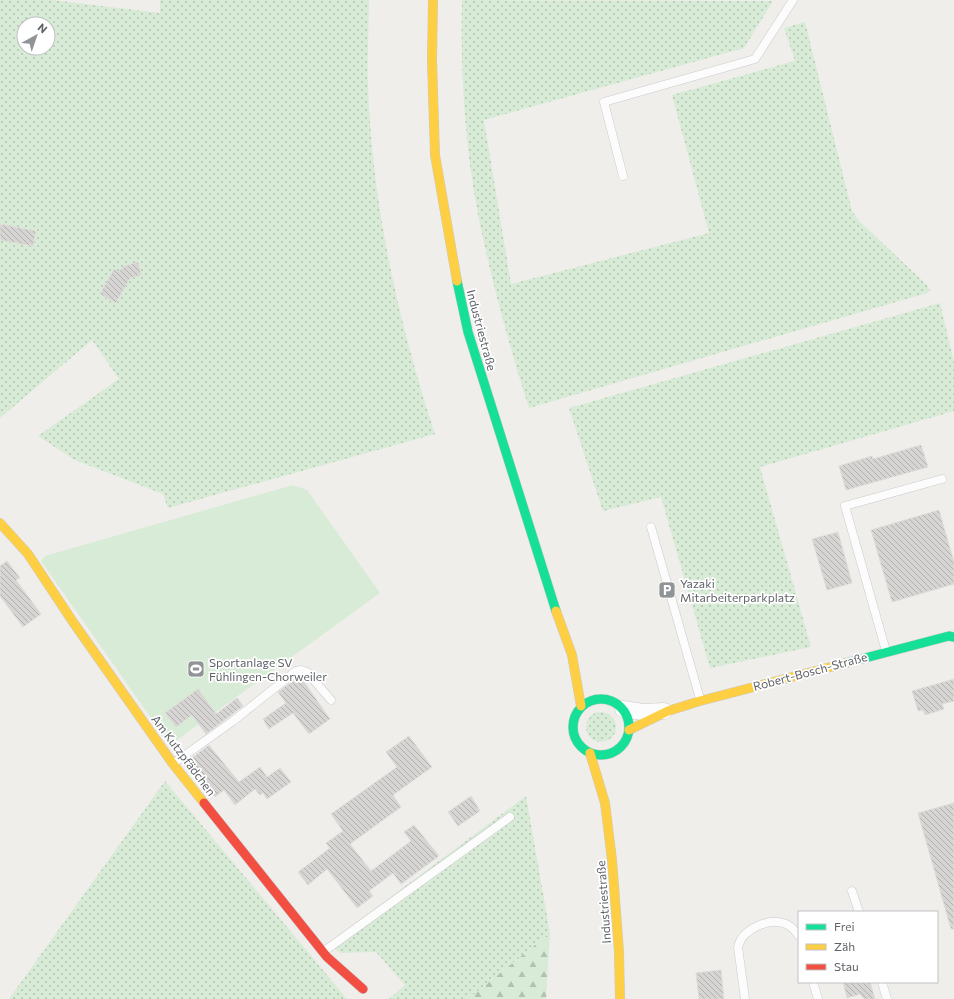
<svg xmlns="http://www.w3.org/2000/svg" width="954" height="999" font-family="Commissioner,sans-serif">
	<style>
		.grass { fill: url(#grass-dots); fill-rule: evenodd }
		.forest { fill: url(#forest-firs) }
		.pitch { fill: #d8ebd6 }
		.building { fill: url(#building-back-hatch); stroke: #deddd9 }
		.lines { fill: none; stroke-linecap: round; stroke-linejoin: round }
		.lane-casing { stroke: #cbcccc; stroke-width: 9 }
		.street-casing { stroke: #cbcccc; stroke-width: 17 }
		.fast-casing { stroke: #cacacb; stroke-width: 10 }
		.slow-casing { stroke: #cacacb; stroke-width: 10 }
		.jam-casing { stroke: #cacacb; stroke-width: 10 }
		.lane { stroke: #fdfcfc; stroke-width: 8 }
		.street { stroke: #fdfcfc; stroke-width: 16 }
		.fast { stroke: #16e098; stroke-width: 9 }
		.slow { stroke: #ffcf43; stroke-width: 9 }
		.jam { stroke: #f24e42; stroke-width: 9 }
		.labels { text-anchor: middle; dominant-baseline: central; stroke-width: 3.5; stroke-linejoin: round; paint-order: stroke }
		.street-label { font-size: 12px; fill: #5f6368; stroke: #fff }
		.poi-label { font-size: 12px; fill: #5f6368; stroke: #fff; text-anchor: start }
	</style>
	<defs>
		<pattern id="grass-dots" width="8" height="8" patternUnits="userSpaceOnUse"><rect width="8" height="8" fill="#d8ebd6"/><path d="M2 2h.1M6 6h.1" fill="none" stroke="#b2c2b1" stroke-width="1.8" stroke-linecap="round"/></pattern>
		<pattern id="forest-firs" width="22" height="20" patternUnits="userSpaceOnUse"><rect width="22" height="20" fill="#d8ebd6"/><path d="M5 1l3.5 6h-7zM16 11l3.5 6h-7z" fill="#b2c2b1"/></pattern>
		<pattern id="building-back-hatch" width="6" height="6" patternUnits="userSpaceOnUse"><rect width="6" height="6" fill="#d6d5d3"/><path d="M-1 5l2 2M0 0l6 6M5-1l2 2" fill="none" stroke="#b1b0af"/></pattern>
	</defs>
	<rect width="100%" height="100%" fill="#efeeea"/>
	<g class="grass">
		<path d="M0,0H52L160,13V0H369C369,28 367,57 368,85C372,204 398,321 435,434L168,508L163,494L75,460L38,436L119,379L92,340L0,418ZM24,24H48V48H24Z"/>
		<path d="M462,0L773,1L744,48L484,120L511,284L709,233L672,95L795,61L784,28L805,22L852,211L859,221L928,286L930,290L927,293L529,408C512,355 497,301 485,247C466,167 460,82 462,0Z"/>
		<polygon points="940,303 954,362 954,411 760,467 811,647 710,668 661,497 603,511 569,408"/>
		<circle cx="601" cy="727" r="15"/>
		<polygon points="165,781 347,999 9,999"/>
		<polygon points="526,796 550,933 468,999 389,999 405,985 376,952 340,953 329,943"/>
	</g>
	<polygon class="forest" points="550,933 546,999 468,999"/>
	<polygon class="pitch" points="293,485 307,490 380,593 170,745 41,561 45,556"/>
	<g class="building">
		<polygon points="0,224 36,231 33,246 0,240"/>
		<polygon points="138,262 141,275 130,278 116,303 100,294 114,269 118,272 125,266"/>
		<polygon points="921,445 928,467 846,490 839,466 872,456 873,459"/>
		<polygon points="939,510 954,562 954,584 892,602 871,530"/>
		<polygon points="838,532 852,583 827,590 812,539"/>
		<polygon points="7,561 20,578 16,580 41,614 23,627 0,596 0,566"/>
		<polygon points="300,676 330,719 309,734 293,713 269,729 263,719 286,703 278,692"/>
		<polygon points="954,679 954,701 942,704 944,709 925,715 923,710 918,711 912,691"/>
		<polygon points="198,689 216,714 237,698 243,706 206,734 192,715 176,727 165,713"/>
		<polygon points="409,736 432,767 393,795 401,807 350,844 371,871 411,841 404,832 414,825 439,856 401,884 393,873 369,891 373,896 357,908 327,869 308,885 298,872 330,848 326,843 343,831 331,814 397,767 386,752"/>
		<polygon points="209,745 239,782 260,767 267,777 280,768 291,782 267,799 263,793 260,795 255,789 235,805 224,790 215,797 188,761"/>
		<polygon points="471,796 480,811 458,826 448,812"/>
		<polygon points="954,803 954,929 951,929 918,813"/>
		<polygon points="721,970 724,999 699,999 696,973"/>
		<polygon points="843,982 870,982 875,999 864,999 860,994 847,998"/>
	</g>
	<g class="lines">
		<g class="lane-casing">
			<g id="lane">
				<polyline points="623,176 604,102 755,59 793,0"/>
				<polyline points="651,527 700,699"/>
				<polyline points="886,651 845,506 942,479"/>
				<polyline points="174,763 233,721 296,671 301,670 307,672 331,700"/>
				<polyline points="852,891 859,912"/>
				<polyline points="323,952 510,817"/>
				<polyline points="813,982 818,999"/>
				<polyline points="882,982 887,999"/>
				<path d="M745,999L738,947C742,929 769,917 786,924C792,926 795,931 799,936"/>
			</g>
		</g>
		<g class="street-casing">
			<polyline id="street" points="623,709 643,712 664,711"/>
		</g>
		<g class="fast-casing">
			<g id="fast">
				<polyline points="457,281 468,332 556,611"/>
				<polyline points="846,663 949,636 954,637"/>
				<circle cx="601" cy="727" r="28"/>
			</g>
		</g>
		<g class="slow-casing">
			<g id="slow">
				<polyline points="433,0 432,60 435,155 457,281"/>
				<polyline points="0,523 28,554 73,622 173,764 204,803"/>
				<polyline points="556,611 572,655 581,706"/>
				<polyline points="629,730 668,711 700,701 846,663"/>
				<polyline points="590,753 605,803 612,860 619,952 620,999"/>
			</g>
		</g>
		<g class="jam-casing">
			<polyline id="jam" points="204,803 327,957 363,989"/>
		</g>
		<use href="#lane" class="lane"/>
		<use href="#street" class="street"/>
		<use href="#fast" class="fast"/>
		<use href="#slow" class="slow"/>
		<use href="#jam" class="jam"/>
	</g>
	<defs>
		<g id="parking-square" transform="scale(0.9)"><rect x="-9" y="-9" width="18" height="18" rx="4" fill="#919496" stroke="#fff"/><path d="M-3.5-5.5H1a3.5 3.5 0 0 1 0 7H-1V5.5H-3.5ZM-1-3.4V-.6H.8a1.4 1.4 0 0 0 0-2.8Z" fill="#fff"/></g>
		<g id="stadium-square" transform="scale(0.9)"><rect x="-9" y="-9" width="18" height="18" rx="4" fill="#919496" stroke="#fff"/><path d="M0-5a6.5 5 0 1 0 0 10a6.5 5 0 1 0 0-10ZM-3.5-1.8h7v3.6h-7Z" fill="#fff"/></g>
	</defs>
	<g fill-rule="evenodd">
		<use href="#parking-square" x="667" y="590"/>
		<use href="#stadium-square" x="196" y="669"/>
	</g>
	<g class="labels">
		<g class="street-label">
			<text transform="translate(482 330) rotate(75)">Industriestraße</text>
			<text transform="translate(810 671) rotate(-15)">Robert-Bosch-Straße</text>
			<text transform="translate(184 755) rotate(53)">Am Kutzpfädchen</text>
			<text transform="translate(603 902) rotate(-94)">Industriestraße</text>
		</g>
		<g class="poi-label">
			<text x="680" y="583">Yazaki<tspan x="680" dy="14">Mitarbeiterparkplatz</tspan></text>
			<text x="209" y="662">Sportanlage SV<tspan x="209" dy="14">Fühlingen-Chorweiler</tspan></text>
		</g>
	</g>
	<rect x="798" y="911" width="140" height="72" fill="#ffffff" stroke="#bfc1c3"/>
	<rect x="806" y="924" width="20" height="6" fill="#16e098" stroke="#bfc1c3"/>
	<text x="834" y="931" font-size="12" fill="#5f6368">Frei</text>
	<rect x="806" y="944" width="20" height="6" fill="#ffcf43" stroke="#bfc1c3"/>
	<text x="834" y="951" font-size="12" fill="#5f6368">Zäh</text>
	<rect x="806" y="964" width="20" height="6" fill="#f24e42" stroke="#bfc1c3"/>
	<text x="834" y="971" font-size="12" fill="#5f6368">Stau</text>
	<g transform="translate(36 36) rotate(40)"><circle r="19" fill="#ffffff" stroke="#bfc1c3"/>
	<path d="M0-3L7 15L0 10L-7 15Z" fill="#919496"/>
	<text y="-6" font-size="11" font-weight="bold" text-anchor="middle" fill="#5f6368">N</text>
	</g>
</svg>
